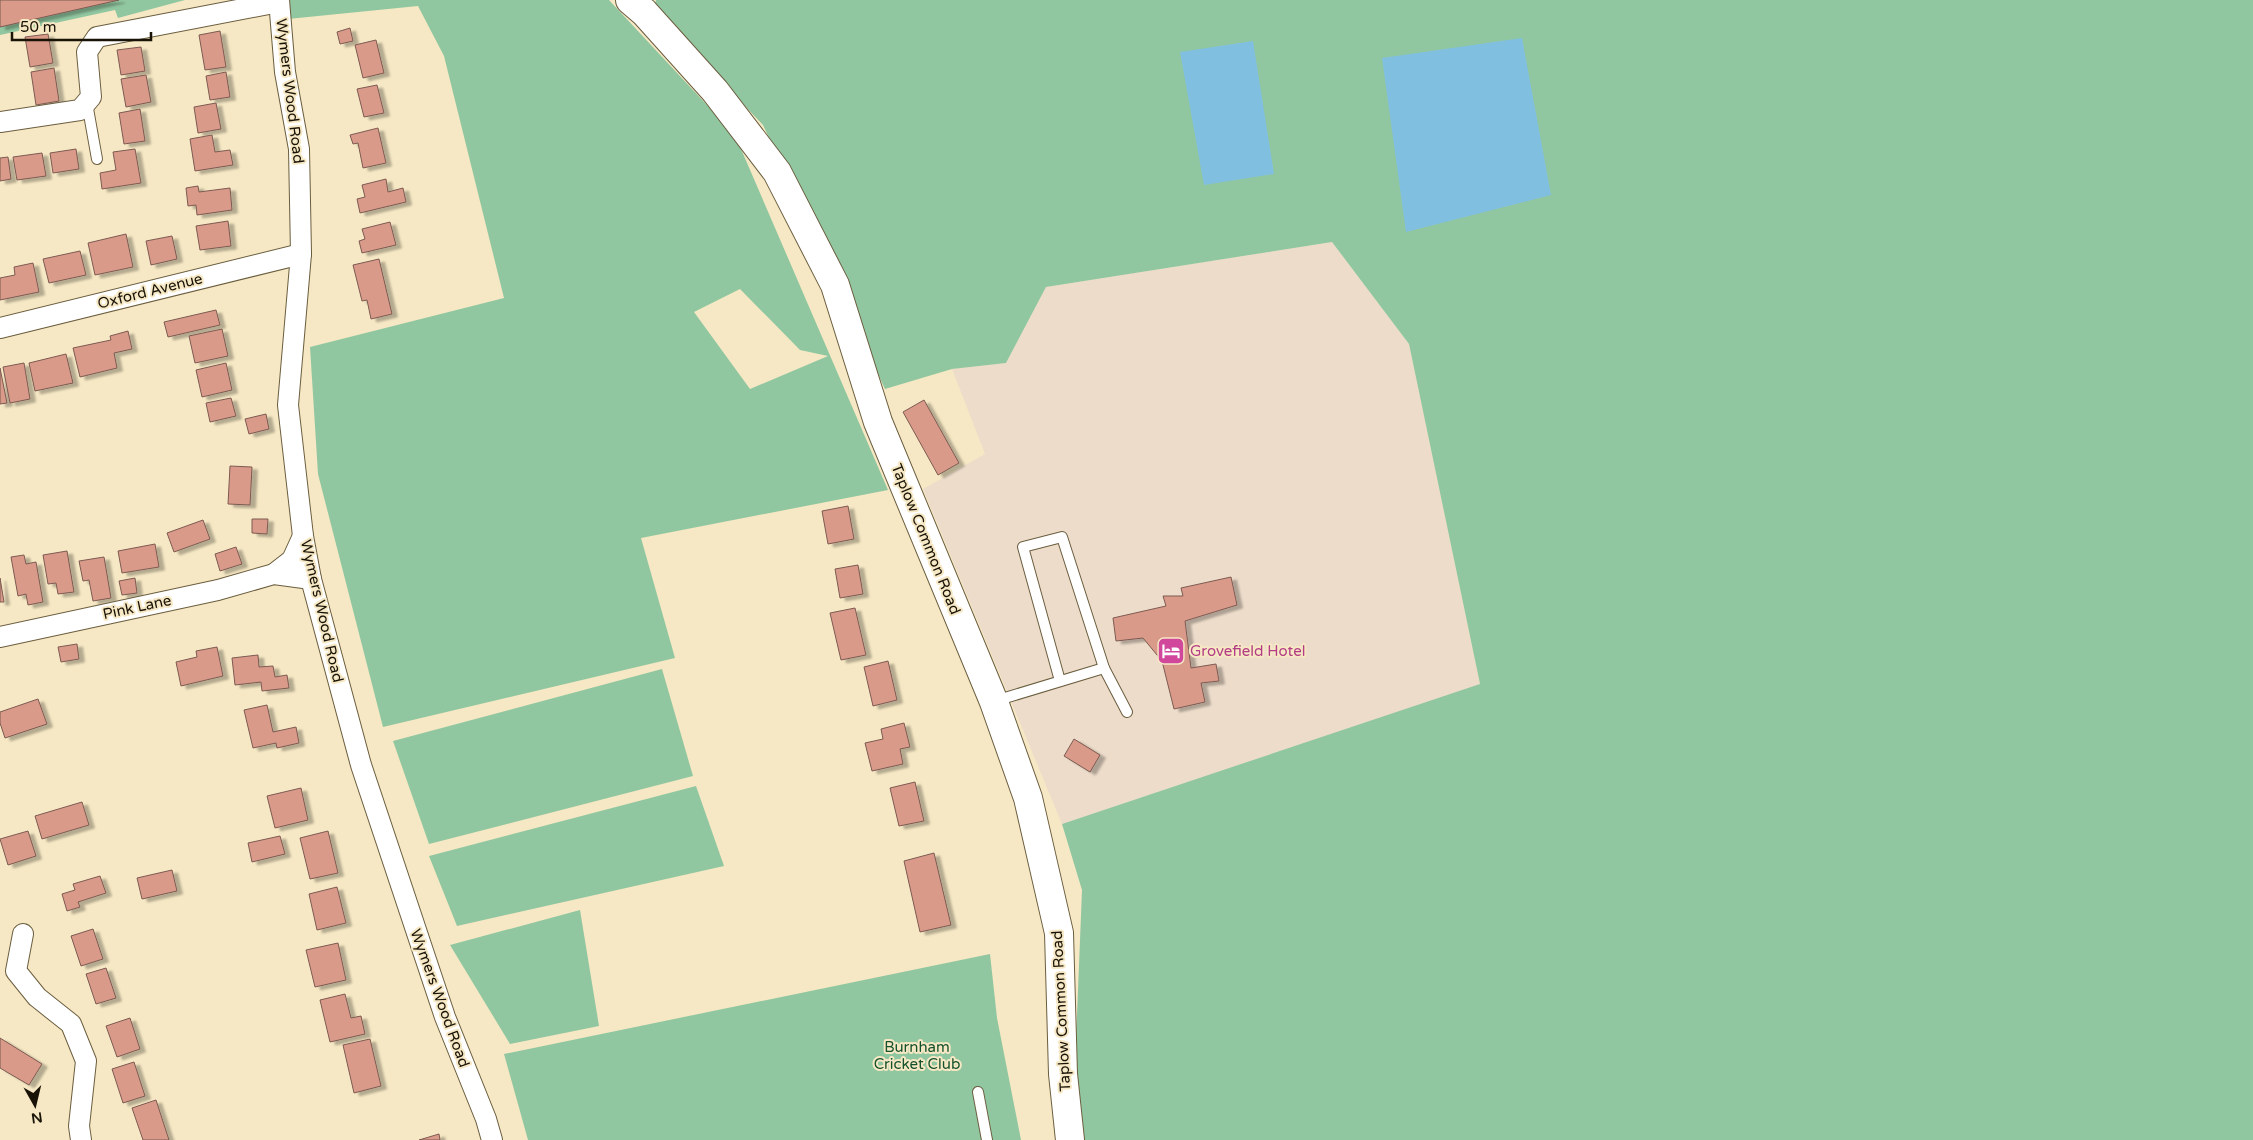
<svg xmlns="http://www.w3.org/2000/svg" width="2253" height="1140" font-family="'Varela Round',sans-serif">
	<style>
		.commercial { fill: #eddcca }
		.green { fill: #91c7a0; fill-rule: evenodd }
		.water { fill: #81bfe0 }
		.building { fill: #d99a8a; stroke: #7d5a51; filter: url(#shadow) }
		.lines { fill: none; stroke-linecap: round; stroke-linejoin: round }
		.lane-casing { stroke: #6b5e3f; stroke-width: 12 }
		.street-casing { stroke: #6b5e3f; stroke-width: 22 }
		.secondary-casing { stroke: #6b5e3f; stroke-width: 30 }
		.lane { stroke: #fff; stroke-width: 10 }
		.street { stroke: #fff; stroke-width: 20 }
		.secondary { stroke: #fff; stroke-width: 28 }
		.labels { text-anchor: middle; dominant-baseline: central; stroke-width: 4; stroke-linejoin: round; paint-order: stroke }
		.street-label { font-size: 15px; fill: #191307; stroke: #f6e8c4 }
		.hotel-label { font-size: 15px; fill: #b23c85; stroke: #f6e8c4; text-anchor: start }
		.park-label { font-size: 15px; fill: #14512d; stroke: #f6e8c4 }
	</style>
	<defs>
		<filter id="shadow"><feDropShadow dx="5.5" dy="3" stdDeviation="1" flood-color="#0004"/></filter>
	</defs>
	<rect width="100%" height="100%" fill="#f6e8c4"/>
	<polygon class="commercial" points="1332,242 1409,344 1480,685 1062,824 923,489 985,454 952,369 1006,363 1046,287"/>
	<g class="green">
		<polygon points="0,0 185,0 118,18 115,10 0,35"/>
		<path d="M287,0H609L735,135L888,490L641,538L675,658L383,727L318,474L310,347L504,298L444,56L418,6L288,19ZM740,289L800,350L828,356L750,389L694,312Z"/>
		<polygon points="656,0 2253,0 2253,1140 1072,1140 1082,890 1062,824 1480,684 1409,344 1332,242 1046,287 1006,363 952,369 885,389 763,125 653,10"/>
		<polygon points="662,669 693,776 429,844 393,741"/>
		<polygon points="696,786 724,866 457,926 429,856"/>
		<polygon points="580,910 599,1026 510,1044 450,945"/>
		<polygon points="990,954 997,1018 1021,1140 528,1140 504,1054"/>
	</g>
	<g class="water">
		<polygon points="1522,38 1551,195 1406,232 1382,58"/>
		<polygon points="1253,41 1274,174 1204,185 1180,52"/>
	</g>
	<g class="building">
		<polygon points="0,0 119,0 0,27"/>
		<polygon points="350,28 353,41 340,44 337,32"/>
		<polygon points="220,31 226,67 205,70 199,35"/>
		<polygon points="48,34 53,63 30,67 25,37"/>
		<polygon points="376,40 384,73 363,78 355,45"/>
		<polygon points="141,47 145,71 121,75 117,50"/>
		<polygon points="54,68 59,101 36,105 31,72"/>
		<polygon points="226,72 230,97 210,100 206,76"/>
		<polygon points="146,75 151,102 126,107 121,79"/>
		<polygon points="377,85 384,113 364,117 357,89"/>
		<polygon points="216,103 221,129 198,133 194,107"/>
		<polygon points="140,109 145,141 124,144 119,113"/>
		<polygon points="378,128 386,163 363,168 358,143 353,144 350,135"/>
		<polygon points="212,135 215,152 230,150 233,165 195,171 190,139"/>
		<polygon points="76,149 79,169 53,173 50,153"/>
		<polygon points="135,149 141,183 102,189 100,173 116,170 113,152"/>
		<polygon points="42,153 46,176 17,180 13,157"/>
		<polygon points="8,157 11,179 0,181 0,158"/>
		<polygon points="386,179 388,192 403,188 406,202 360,213 357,199 365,197 362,185"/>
		<polygon points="198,186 199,192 230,188 232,210 197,215 196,205 188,206 186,188"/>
		<polygon points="228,221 231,246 200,250 196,226"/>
		<polygon points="390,222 396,245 362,253 359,241 365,239 362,229"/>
		<polygon points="126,234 133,267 95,275 88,243"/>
		<polygon points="172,236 177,259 151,265 146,241"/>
		<polygon points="80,251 86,275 49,283 43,259"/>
		<polygon points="379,259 392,314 371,319 367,300 362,301 353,265"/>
		<polygon points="33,263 39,292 0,300 0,278 15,275 14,267"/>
		<polygon points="216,310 220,325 168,337 164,322"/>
		<polygon points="222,329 228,356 195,363 189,336"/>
		<polygon points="128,331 132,349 114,353 117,368 80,377 73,348 111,340 110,336"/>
		<polygon points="66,354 73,383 35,391 29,363"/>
		<polygon points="24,363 30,399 10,403 3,367"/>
		<polygon points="226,363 232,390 202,397 196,370"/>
		<polygon points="0,368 7,403 0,404"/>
		<polygon points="231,398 236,416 210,422 206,403"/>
		<polygon points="924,400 959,463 938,475 903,412"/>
		<polygon points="266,414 269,429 249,434 245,419"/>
		<polygon points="230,466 252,467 250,505 228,504"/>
		<polygon points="848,506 854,539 828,544 822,511"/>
		<polygon points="252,519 268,519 267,534 252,533"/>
		<polygon points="203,520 210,539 174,552 167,533"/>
		<polygon points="155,544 159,567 122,573 118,551"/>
		<polygon points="236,547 242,564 220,571 215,554"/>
		<polygon points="67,551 74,592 58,594 56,583 48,584 43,555"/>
		<polygon points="24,555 26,564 36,562 43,602 28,605 26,594 18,596 11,557"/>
		<polygon points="104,557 111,598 93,601 89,580 83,581 79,561"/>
		<polygon points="858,565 863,594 840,598 835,569"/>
		<polygon points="1231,577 1237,605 1185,621 1191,668 1216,664 1219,681 1201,683 1205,702 1174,709 1162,661 1143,638 1116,641 1113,618 1166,606 1163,596 1183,596 1181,588"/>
		<polygon points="0,578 4,602 0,602"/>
		<polygon points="135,578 137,593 122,595 119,581"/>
		<polygon points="855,608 866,655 841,660 830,613"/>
		<polygon points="77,644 79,659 61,662 58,647"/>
		<polygon points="217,647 223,676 181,686 176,662 197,657 196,651"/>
		<polygon points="258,655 259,667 273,666 275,677 287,675 289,688 262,691 261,682 235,685 232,658"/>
		<polygon points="888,661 897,700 873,706 864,667"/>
		<polygon points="38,699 47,724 5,738 0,723 0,712"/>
		<polygon points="267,705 273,732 296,727 299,743 277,748 276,743 253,748 244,710"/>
		<polygon points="904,723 910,747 900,749 903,764 872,771 865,743 883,739 881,729"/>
		<polygon points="1074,739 1100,755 1090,772 1064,756"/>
		<polygon points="915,782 924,821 899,826 890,788"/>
		<polygon points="301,788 308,820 275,828 267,796"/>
		<polygon points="82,802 89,825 42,839 35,816"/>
		<polygon points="28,831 36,856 8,865 0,839"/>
		<polygon points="328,831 338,873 310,879 300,838"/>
		<polygon points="280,836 285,854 252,862 248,843"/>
		<polygon points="934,853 951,925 920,932 904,861"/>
		<polygon points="172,870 177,891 142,899 137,878"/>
		<polygon points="100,876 106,893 78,902 80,907 67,911 62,894 75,890 73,884"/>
		<polygon points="337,887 346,923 317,930 309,894"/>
		<polygon points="93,929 103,959 81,966 71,936"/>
		<polygon points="338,943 346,980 315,987 306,950"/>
		<polygon points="106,968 116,998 96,1004 86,974"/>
		<polygon points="345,994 351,1018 361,1016 365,1034 330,1042 320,1000"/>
		<polygon points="130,1018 140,1049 117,1057 106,1026"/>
		<polygon points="0,1038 42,1064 29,1085 0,1068"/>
		<polygon points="370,1039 381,1086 354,1093 343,1045"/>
		<polygon points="134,1062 145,1096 123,1103 112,1069"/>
		<polygon points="156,1100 169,1140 143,1140 132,1108"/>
		<polygon points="439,1134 440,1140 419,1140"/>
	</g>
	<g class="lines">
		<g class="lane-casing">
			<g id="lane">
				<polyline points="87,103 97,159"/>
				<polyline points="1060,681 1023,547 1062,537 1104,668 1127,712"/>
				<polyline points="995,701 1104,668"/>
				<polyline points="978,1092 987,1140"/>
			</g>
		</g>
		<g class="street-casing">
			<g id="street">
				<polyline points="279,0 285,72 299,149 301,254 288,405 303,536 311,579 361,765 445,1017 486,1119 492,1140"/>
				<polyline points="0,122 80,110 91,97 87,52 97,37 279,2"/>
				<polyline points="0,328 301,254"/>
				<polyline points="274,574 292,560 303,536"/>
				<polyline points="0,637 218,590 274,574 311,579"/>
				<polyline points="23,934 16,971 37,997 71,1024 86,1061 79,1126 81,1140"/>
			</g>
		</g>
		<g class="secondary-casing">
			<polyline id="secondary" points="630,0 644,12 715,91 777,172 835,285 878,422 994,702 1028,798 1059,933 1063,1074 1070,1140"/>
		</g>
		<use href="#lane" class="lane"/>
		<use href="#street" class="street"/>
		<use href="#secondary" class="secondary"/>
	</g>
	<defs>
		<g id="hotel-square" transform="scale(1.4375)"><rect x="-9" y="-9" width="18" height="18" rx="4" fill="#d1479c" stroke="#f6e8c4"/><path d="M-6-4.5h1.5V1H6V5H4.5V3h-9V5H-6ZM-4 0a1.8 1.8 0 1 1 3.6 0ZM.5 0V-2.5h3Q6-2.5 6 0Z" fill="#fff"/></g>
	</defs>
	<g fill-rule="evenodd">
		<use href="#hotel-square" x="1171" y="651"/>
	</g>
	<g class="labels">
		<g class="street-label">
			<text transform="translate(290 91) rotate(83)">Wymers Wood Road</text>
			<text transform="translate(150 291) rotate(-14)">Oxford Avenue</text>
			<text transform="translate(926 539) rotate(68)">Taplow Common Road</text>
			<text transform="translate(137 607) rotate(-12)">Pink Lane</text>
			<text transform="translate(322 611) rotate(77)">Wymers Wood Road</text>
			<text transform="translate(440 998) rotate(70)">Wymers Wood Road</text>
			<text transform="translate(1061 1011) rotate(-93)">Taplow Common Road</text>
		</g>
		<g class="hotel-label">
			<text x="1190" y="651">Grovefield Hotel</text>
		</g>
		<g class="park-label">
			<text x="917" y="1047">Burnham<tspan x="917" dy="17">Cricket Club</tspan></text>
		</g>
	</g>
	<g transform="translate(35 1105) rotate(172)" stroke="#f6e8c4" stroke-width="4" paint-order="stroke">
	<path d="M0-4L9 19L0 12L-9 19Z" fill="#191307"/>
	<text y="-8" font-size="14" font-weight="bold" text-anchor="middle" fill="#191307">N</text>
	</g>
	<path d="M12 32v8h139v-8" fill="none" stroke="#191307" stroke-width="2.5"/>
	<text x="20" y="32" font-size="15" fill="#191307" stroke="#f6e8c4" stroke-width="4" paint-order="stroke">50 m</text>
</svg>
